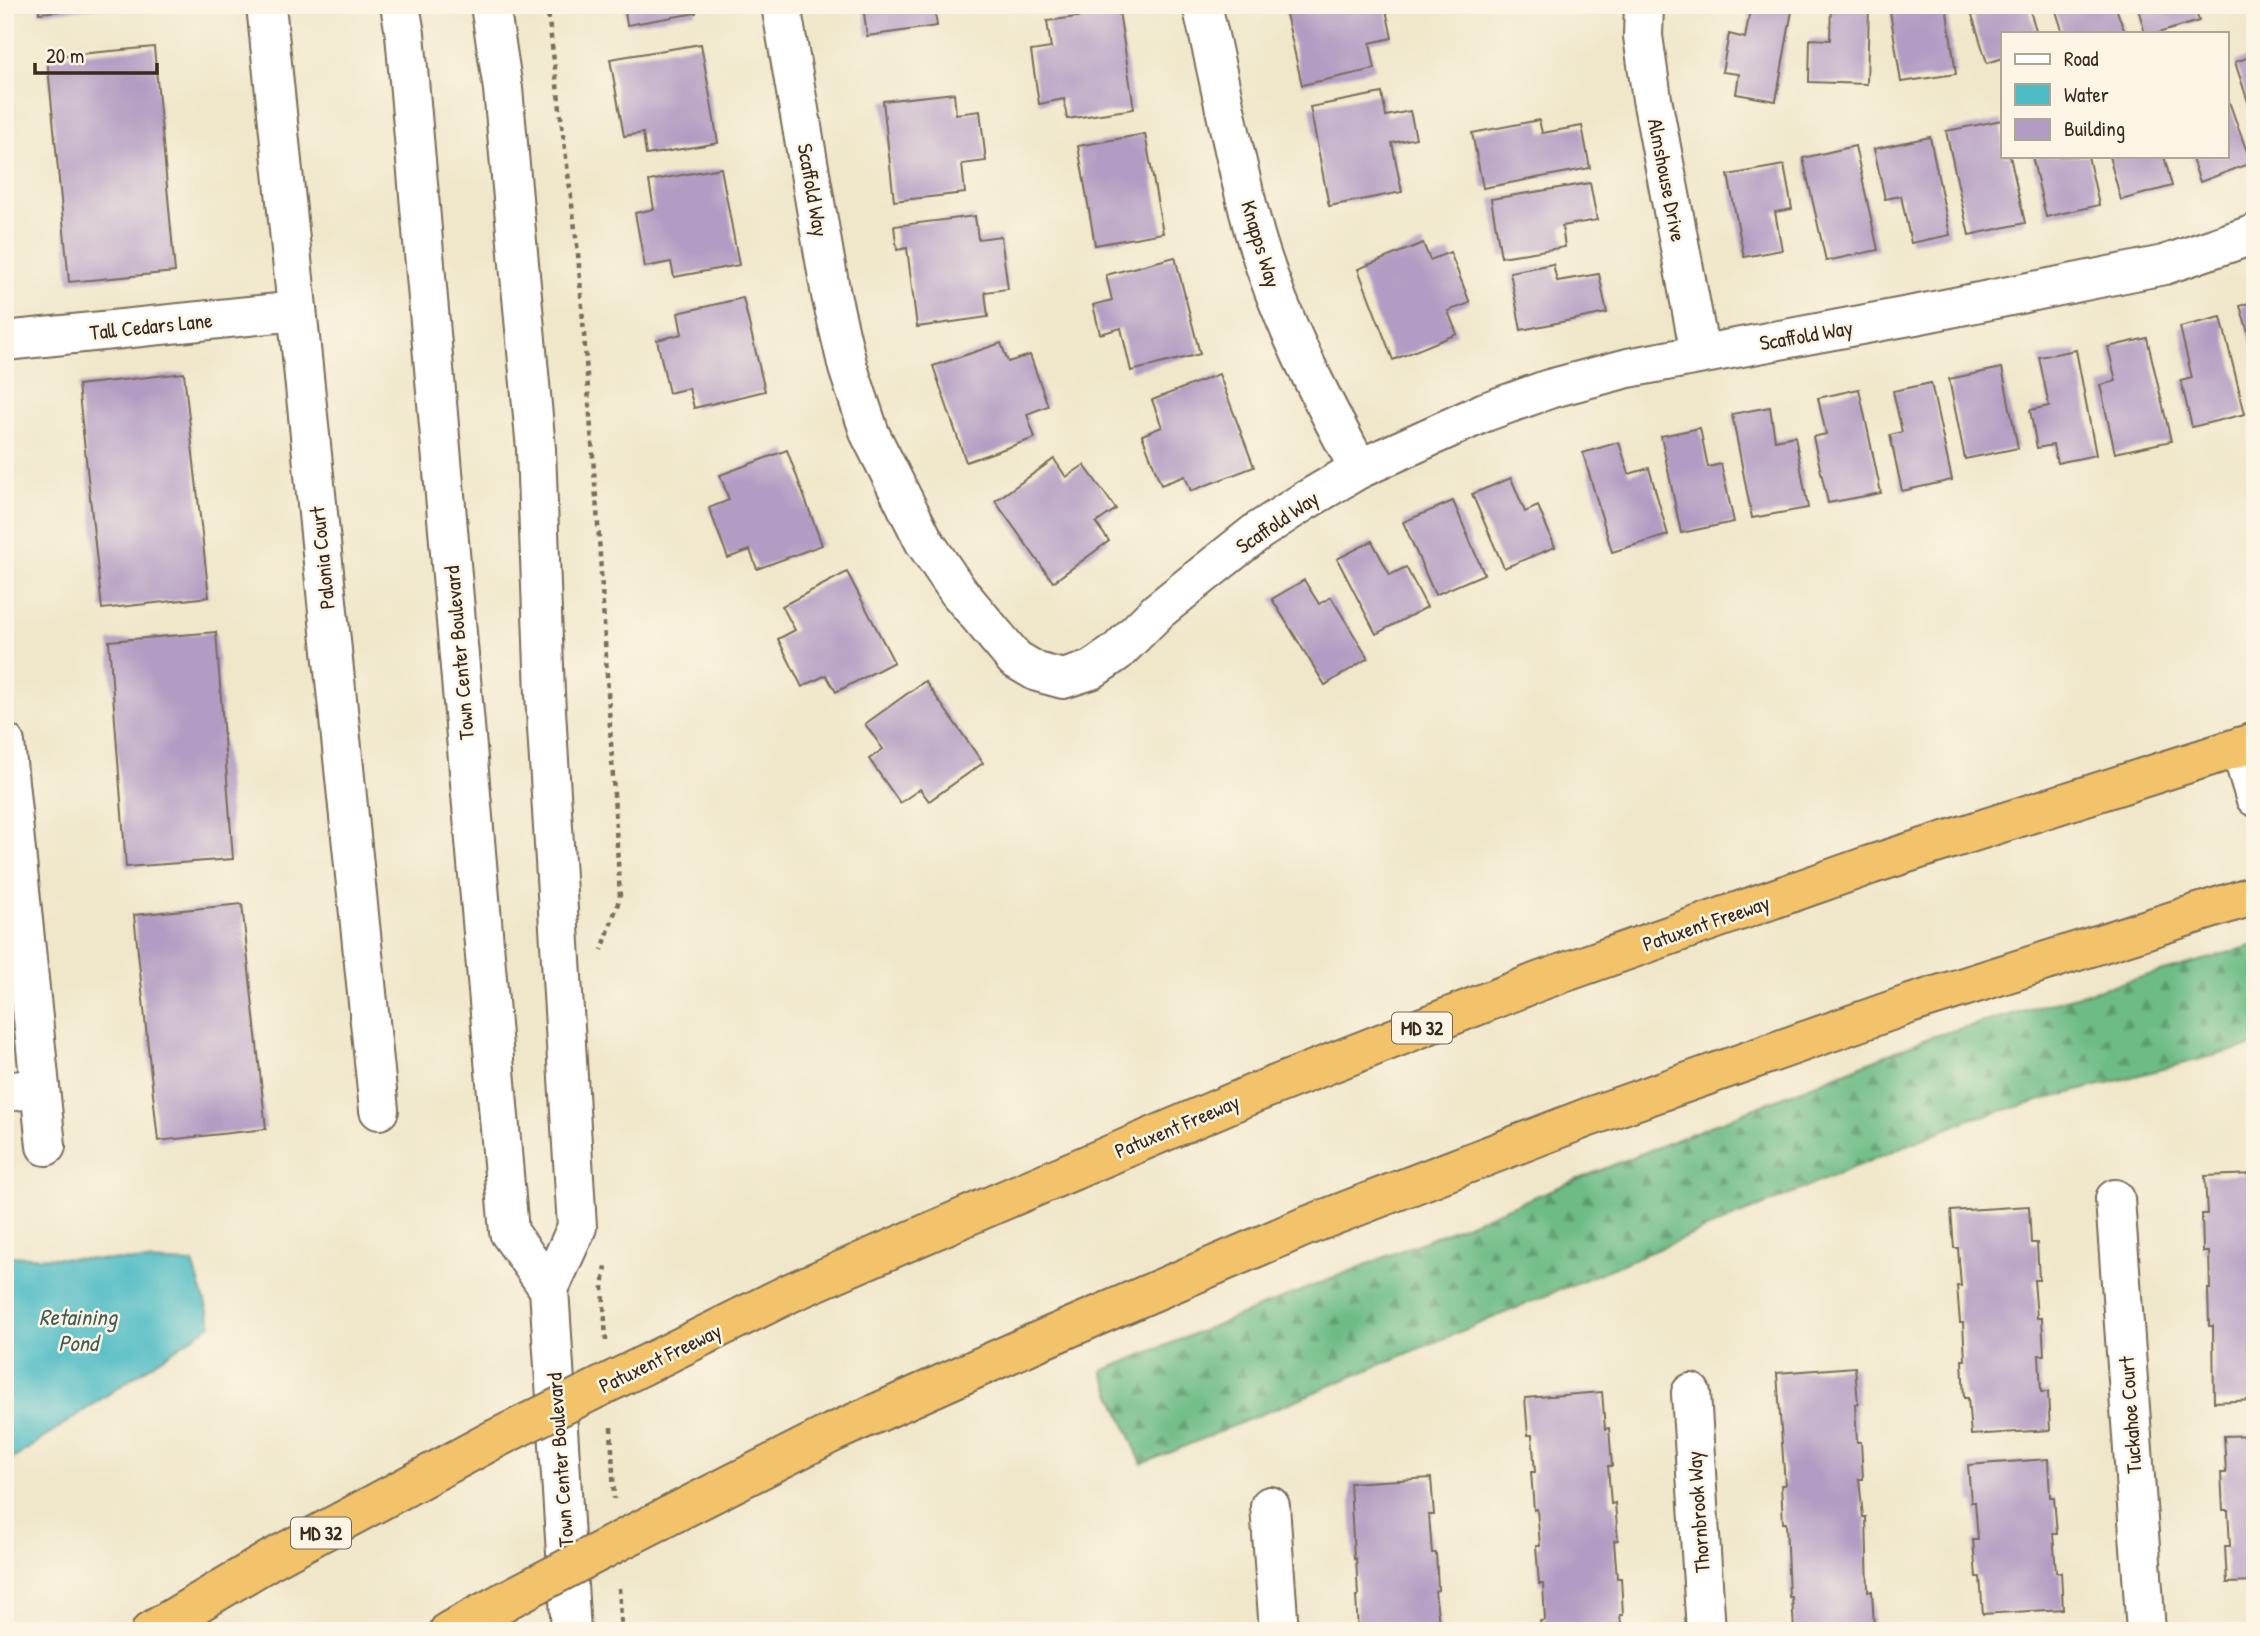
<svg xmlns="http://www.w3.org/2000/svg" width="2260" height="1636" font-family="'Patrick Hand',sans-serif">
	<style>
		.forest { fill: url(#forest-firs); stroke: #547352; stroke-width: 2 }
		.water { fill: #4dbbc4; stroke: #447271; stroke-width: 2 }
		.building { fill: #b39cc3 }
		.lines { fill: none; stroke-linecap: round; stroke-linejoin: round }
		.minor-casing { stroke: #7a6c5a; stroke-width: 42 }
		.highway-casing { stroke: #7a6c5a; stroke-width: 42 }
		.path { stroke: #7a6c5a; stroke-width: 4.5; stroke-dasharray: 5 5; stroke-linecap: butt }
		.minor { stroke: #fff; stroke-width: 38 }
		.highway { stroke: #f2c36a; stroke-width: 38 }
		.highway-bridge-casing { stroke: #7a6c5a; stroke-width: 42; stroke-linecap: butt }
		.highway-bridge { stroke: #f2c36a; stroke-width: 38 }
		.labels { text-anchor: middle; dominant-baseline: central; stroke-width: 5; stroke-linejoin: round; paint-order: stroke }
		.shield { fill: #fcf5e5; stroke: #75675a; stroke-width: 2 }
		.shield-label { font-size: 19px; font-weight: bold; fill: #3b2a1e }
		.street-label { font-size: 21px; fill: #3b2a1e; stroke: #fcf5e5 }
		.water-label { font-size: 23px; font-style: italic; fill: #415d58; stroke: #fcf5e5 }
	</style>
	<defs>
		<pattern id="forest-firs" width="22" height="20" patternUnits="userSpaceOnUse" patternTransform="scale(1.75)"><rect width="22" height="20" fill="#6dbc85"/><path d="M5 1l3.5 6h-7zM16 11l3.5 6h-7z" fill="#5b996c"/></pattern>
	</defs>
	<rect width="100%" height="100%" fill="#fcf5e5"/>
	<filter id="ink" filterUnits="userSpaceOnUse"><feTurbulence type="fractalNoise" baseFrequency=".0143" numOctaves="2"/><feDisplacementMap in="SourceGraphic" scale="14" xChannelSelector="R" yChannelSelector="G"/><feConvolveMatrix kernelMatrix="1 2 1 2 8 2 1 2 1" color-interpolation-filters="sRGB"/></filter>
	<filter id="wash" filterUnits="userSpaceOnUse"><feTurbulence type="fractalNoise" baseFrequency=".00686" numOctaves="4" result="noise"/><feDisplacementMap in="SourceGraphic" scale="28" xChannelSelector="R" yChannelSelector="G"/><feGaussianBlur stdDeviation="1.57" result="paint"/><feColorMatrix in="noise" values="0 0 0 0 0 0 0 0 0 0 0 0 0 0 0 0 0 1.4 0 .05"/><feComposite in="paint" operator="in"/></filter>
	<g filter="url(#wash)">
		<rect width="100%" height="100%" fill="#f0e7ca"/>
		<polygon class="forest" points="2255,945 2255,1045 1970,1119 1142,1464 1102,1371 1931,1037"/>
		<polygon class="water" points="5,1256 193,1263 212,1324 5,1464"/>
		<g id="blocks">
			<g class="building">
				<polygon points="39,5 104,5 104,7 39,13"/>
				<polygon points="599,5 623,5 623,7 600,10"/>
				<polygon points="624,5 694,5 696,13 627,25"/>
				<polygon points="863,5 934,5 937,26 867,36"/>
				<polygon points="1284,5 1385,5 1392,38 1370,43 1375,69 1302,85"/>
				<polygon points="1751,5 1793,5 1776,101 1736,94 1739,74 1722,72 1729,34 1745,38"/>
				<polygon points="1831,5 1869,5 1867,84 1809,82 1810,39 1830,40"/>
				<polygon points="1889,5 1946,5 1956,74 1901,82"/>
				<polygon points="1969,5 2028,5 2037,33 2003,33 2003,58 1987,63"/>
				<polygon points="2054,5 2115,5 2125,33 2063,33"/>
				<polygon points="2137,5 2194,5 2199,21 2158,33 2145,33"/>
				<polygon points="1119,11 1134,109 1067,119 1064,99 1039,104 1031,51 1051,48 1047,21"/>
				<polygon points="701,44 718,143 646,155 643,133 624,136 610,59"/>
				<polygon points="154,47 175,272 69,282 47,57"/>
				<polygon points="2255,55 2255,106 2250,108 2235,62"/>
				<polygon points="954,93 956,114 980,111 986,161 962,164 965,193 894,201 883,101"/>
				<polygon points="1382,93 1386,116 1410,111 1416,138 1392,143 1402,192 1329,206 1310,107"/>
				<polygon points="2227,96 2251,163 2200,182 2191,156 2227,156"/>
				<polygon points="1539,120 1542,133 1582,126 1590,168 1483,188 1472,133"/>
				<polygon points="2002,120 2003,156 2010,156 2025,223 1969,235 1946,131"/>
				<polygon points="1145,134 1163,233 1095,245 1078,146"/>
				<polygon points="1930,137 1950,235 1911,243 1901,196 1885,199 1874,149"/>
				<polygon points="1855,146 1878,250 1826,261 1803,158"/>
				<polygon points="2032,156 2088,156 2099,205 2046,217"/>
				<polygon points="2109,156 2164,156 2172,186 2121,200"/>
				<polygon points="1784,165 1792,209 1775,212 1782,250 1744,257 1728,175"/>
				<polygon points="721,168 739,265 674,277 671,262 645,267 635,213 654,209 649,181"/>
				<polygon points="1590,183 1597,220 1562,226 1565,247 1501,257 1491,199"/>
				<polygon points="975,216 978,239 1001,236 1008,289 985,292 988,317 917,327 907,248 897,250 894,226"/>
				<polygon points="1423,243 1430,260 1450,252 1470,303 1448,311 1457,334 1393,360 1358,269"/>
				<polygon points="1175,257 1200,354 1131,371 1121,328 1100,334 1093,305 1112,300 1106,275"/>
				<polygon points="1553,264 1557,281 1599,274 1607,313 1521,330 1510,272"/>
				<polygon points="743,298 765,391 694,408 689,388 669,393 657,340 682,334 678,313"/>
				<polygon points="2255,301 2255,351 2254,351 2240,306"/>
				<polygon points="2221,317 2245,414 2192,427 2181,381 2192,378 2180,327"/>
				<polygon points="2147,338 2171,441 2115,453 2100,385 2116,381 2108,347"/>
				<polygon points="1001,343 1008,362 1030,355 1048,406 1027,414 1035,438 966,462 933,366"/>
				<polygon points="2076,350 2096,455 2057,463 2053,445 2037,448 2030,410 2049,406 2039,357"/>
				<polygon points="2002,368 2018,448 1965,459 1949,379"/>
				<polygon points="184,373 209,597 102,609 78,385"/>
				<polygon points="1219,374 1254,467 1191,491 1185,476 1161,485 1142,435 1162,427 1152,400"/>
				<polygon points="1931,383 1952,480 1902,491 1890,435 1902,432 1893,391"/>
				<polygon points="1859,389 1881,493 1828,503 1813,437 1826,434 1818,398"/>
				<polygon points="1770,407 1775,440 1795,436 1808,508 1752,518 1732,414"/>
				<polygon points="1700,428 1708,467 1721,464 1734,522 1681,533 1661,436"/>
				<polygon points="1619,442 1629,474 1649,468 1668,535 1612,552 1583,453"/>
				<polygon points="787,450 822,545 757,569 750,550 728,558 709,508 729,500 720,475"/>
				<polygon points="1054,459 1066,477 1084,465 1116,509 1096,523 1109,541 1053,582 995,501"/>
				<polygon points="1511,478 1525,512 1538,506 1555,547 1504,568 1472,494"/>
				<polygon points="1453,501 1484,574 1435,595 1403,522"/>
				<polygon points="1372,541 1390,575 1406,567 1427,607 1376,634 1337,559"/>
				<polygon points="847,572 894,662 836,692 826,675 802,687 778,639 795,630 782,606"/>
				<polygon points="1304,580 1319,604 1331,597 1368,658 1325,685 1272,599"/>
				<polygon points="216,632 233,859 126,867 109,641"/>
				<polygon points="925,681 983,763 929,801 920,789 900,803 869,759 883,749 865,724"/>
				<polygon points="242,904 266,1129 158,1141 134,915"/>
				<polygon points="2255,1174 2255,1400 2214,1402 2213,1326 2209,1326 2208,1289 2210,1289 2209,1252 2203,1252 2202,1214 2207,1214 2205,1176"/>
				<polygon points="2029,1206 2031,1243 2037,1243 2039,1280 2034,1280 2037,1318 2042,1318 2044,1355 2039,1355 2041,1392 2048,1392 2050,1430 1971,1435 1968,1398 1964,1398 1962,1360 1965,1360 1963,1323 1960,1323 1957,1286 1961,1286 1958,1248 1954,1248 1951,1211"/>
				<polygon points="1855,1367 1858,1404 1855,1404 1857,1442 1861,1442 1863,1479 1859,1479 1863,1517 1866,1517 1868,1592 1872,1591 1874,1629 1794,1631 1792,1597 1789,1597 1786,1523 1783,1523 1781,1485 1785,1485 1777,1373"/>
				<polygon points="1602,1392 1605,1429 1609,1428 1612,1466 1608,1466 1611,1504 1615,1503 1618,1540 1614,1541 1617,1578 1621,1578 1623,1615 1620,1615 1622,1631 1541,1631 1540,1621 1545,1620 1543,1584 1539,1584 1536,1546 1540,1546 1537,1509 1534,1510 1531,1472 1535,1472 1532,1435 1528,1435 1525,1398"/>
				<polygon points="2255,1435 2255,1582 2227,1583 2225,1546 2230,1546 2228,1510 2223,1510 2221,1473 2226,1473 2224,1436"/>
				<polygon points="2048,1459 2050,1497 2054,1497 2057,1534 2053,1534 2056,1572 2061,1572 2063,1609 1983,1614 1980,1577 1976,1577 1973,1540 1978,1540 1975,1502 1971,1502 1968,1465"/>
				<polygon points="1431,1478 1434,1515 1429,1515 1432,1553 1436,1553 1438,1590 1435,1591 1440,1631 1358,1631 1356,1596 1358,1596 1356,1558 1354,1559 1350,1483"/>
			</g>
		</g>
	</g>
	<g filter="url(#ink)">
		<use href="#blocks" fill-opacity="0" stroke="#7a6c5a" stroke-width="2"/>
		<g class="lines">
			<g class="minor-casing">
				<g id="minor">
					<polyline points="266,5 379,1110"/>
					<polyline points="400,5 405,34 509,1232 549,1289"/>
					<polyline points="490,5 503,89 536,449 545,694 577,1227 549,1289 571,1631"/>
					<polyline points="781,5 831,295 848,368 870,434 924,541 958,591 1015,659 1037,672 1063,679 1091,670 1117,652 1158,611 1204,574 1257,532 1303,502 1359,469 1485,412 1549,389 1628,368 1920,314 2164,265 2255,234"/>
					<path d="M1202,5C1220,81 1234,159 1255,235C1279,317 1319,394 1359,469"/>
					<polyline points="1644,5 1643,36 1652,99 1700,354"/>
					<polyline points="5,341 297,311"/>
					<polyline points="5,743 46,1146"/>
					<polyline points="2240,747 2255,797"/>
					<polyline points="5,1092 40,1088"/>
					<polyline points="2115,1199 2146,1631"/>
					<polyline points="1691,1393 1706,1631"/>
					<polyline points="1270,1506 1279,1631"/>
				</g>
			</g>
			<g class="highway-casing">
				<g id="highway">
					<polyline points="616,1379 792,1292 988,1207 1255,1093 1540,981 1870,865 2255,742"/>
					<polyline points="631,1535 832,1433 1034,1343 1304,1227 1586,1118 1910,1004 2255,895"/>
					<polyline points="151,1631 270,1560 493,1440"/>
					<polyline points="449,1631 505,1601"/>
				</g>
			</g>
			<g class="path">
				<polyline points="547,5 578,253 599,538 620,897 602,950"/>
				<polyline points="606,1341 603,1286 606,1266"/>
				<polyline points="611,1427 614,1499"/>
				<polyline points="619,1588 622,1631"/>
			</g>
			<use href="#minor" class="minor"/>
			<use href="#highway" class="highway"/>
			<g class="highway-bridge-casing">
				<g id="highway-bridge">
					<polyline points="493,1440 616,1379"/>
					<polyline points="505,1601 631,1535"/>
				</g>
			</g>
			<use href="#highway-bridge" class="highway-bridge"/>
		</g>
	</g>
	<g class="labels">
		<g class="shield">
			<rect x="1392" y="1012.5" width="60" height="31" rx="5"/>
			<rect x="291" y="1517.5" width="60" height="31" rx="5"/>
		</g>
		<g class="shield-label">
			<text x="1422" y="1028">MD 32</text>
			<text x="321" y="1533">MD 32</text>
		</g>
		<g class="street-label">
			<text transform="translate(1667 180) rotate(79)">Almshouse Drive</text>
			<text transform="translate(813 190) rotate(80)">Scaffold Way</text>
			<text transform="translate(1261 244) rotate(73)">Knapps Way</text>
			<text transform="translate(151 326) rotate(-6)">Tall Cedars Lane</text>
			<text transform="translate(1806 335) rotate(-10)">Scaffold Way</text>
			<text transform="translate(1277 522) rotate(-34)">Scaffold Way</text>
			<text transform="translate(322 558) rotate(-96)">Palonia Court</text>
			<text transform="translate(459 653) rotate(-95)">Town Center Boulevard</text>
			<text transform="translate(1706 923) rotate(-19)">Patuxent Freeway</text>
			<text transform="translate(1177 1126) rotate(-23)">Patuxent Freeway</text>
			<text transform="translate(660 1358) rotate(-26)">Patuxent Freeway</text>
			<text transform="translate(2130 1415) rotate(-94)">Tuckahoe Court</text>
			<text transform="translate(560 1460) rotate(-94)">Town Center Boulevard</text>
			<text transform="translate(1698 1512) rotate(-94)">Thornbrook Way</text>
		</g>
		<g class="water-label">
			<text x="78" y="1316">Retaining<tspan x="78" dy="26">Pond</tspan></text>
		</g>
	</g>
	<rect width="2260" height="1636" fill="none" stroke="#fcf5e5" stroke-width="28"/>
	<rect x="2001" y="32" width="228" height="126" fill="#fcf5e5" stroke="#afa495" stroke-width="2"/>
	<rect x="2015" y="54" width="35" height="10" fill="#ffffff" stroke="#afa495" stroke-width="2"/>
	<text x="2064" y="66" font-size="21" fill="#3b2a1e">Road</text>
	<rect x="2015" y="84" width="35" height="21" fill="#4dbbc4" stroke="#afa495" stroke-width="2"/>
	<text x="2064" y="102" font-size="21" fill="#3b2a1e">Water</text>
	<rect x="2015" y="119" width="35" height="21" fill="#b39cc3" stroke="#afa495" stroke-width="2"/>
	<text x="2064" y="136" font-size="21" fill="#3b2a1e">Building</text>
	<path d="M35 63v10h122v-10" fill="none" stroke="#3b2a1e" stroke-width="3.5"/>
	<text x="46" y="63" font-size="21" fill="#3b2a1e" stroke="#fcf5e5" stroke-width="5" paint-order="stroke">20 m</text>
</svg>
